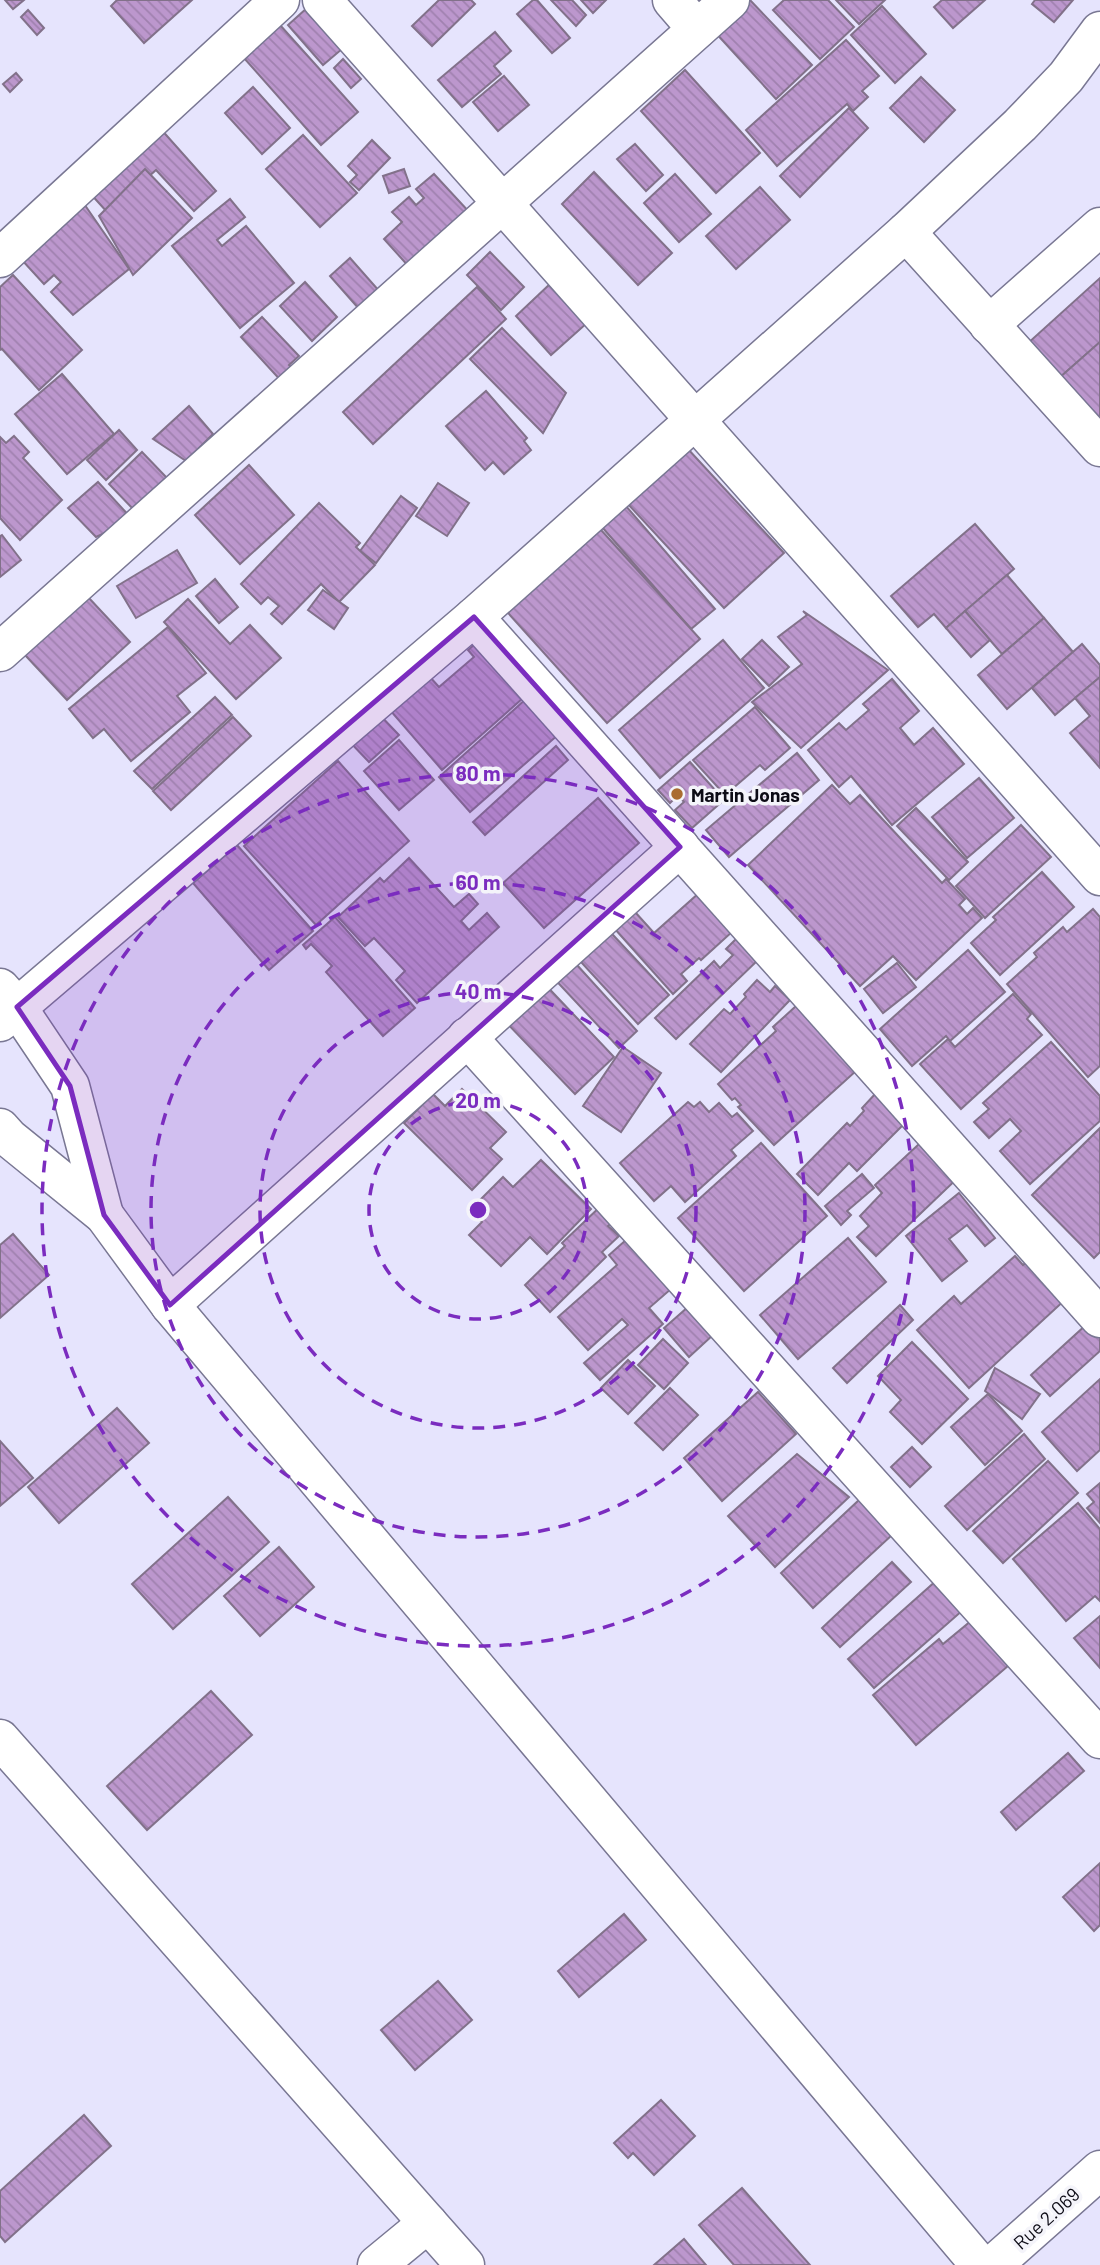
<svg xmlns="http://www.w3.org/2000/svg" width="1100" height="2265" font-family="Barlow,sans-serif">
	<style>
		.building { fill: url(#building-back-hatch); stroke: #82718a; stroke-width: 2 }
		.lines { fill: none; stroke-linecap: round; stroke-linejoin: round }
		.minor-casing { stroke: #797793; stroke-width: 41 }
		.minor { stroke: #fff; stroke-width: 38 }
		.marked { fill: #7b2cbf; fill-opacity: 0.2; stroke: #7b2cbf; stroke-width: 5; stroke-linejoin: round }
		.ring { fill: none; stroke: #7b2cbf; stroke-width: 3.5; stroke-dasharray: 12 9 }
		.poi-dot { fill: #aa6c31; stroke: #f4f4fa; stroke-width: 2.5 }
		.labels { text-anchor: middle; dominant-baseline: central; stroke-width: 7; stroke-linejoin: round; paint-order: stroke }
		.poi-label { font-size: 19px; font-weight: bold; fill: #0c0b15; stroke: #f4f4fa; text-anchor: start }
		.street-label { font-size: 19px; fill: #0c0b15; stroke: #f4f4fa }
		.centre { fill: #7b2cbf; stroke: #f4f4fa; stroke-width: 3.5 }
		.ring-label { font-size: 21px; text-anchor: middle; font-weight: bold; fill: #7b2cbf; stroke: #f4f4fa; stroke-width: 7; stroke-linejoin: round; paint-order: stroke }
	</style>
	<defs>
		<pattern id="building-back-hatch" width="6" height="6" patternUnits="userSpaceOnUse" patternTransform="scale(1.75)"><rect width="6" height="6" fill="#bc97cd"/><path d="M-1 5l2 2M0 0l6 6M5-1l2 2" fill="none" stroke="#a081af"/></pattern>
	</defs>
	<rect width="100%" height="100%" fill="#e6e4fd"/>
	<g class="building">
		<polygon points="5,0 24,0 13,9"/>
		<polygon points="117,0 192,0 144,43 111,6"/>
		<polygon points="439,0 471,0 475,4 432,46 412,26"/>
		<polygon points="533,0 537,0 570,38 552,53 517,14"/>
		<polygon points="551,0 572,0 586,15 576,26"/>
		<polygon points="581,0 606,0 593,13"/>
		<polygon points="746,0 750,0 812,65 776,99 713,30"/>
		<polygon points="784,0 828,0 854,27 820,59 773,10"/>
		<polygon points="836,0 885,0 859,24"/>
		<polygon points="942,0 985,0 953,28 934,7"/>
		<polygon points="1035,0 1073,0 1054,22 1032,4"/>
		<polygon points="882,6 926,54 895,83 851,35"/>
		<polygon points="307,8 342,49 323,65 288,25"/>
		<polygon points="28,10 44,28 37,35 21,17"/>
		<polygon points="280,25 358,112 321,145 244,58"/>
		<polygon points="495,32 511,51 494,66 501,74 462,107 438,80"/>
		<polygon points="846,40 879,76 862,91 868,97 853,111 847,104 777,166 746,130"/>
		<polygon points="343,59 361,79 351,88 334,68"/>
		<polygon points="685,70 760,153 716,193 641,111"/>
		<polygon points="16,73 22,80 10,92 3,84"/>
		<polygon points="504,76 529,105 498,131 473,102"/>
		<polygon points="921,77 955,110 924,142 890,108"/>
		<polygon points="253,87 290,128 262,154 225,113"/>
		<polygon points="849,108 868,128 800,197 780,176"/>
		<polygon points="159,127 216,191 194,211 156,170 108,213 88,191"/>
		<polygon points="303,135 357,193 320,227 266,169"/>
		<polygon points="372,140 390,158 359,190 350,182 357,175 348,166"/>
		<polygon points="635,144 663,175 646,191 617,159"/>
		<polygon points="145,169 192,218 133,275 99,216"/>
		<polygon points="404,169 410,186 389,193 383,176"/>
		<polygon points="594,172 672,253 638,285 562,204"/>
		<polygon points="434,174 471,214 411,269 384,239 402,222 392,212 409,197 416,205 424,198 416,189"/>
		<polygon points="675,174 711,214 679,242 644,203"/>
		<polygon points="760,187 790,220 736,269 706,236"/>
		<polygon points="80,198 129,269 73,315 51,292 61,282 54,275 44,284 21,259"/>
		<polygon points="230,199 245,217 217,240 222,246 246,226 294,283 240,328 172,246"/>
		<polygon points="490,252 524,287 501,310 467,275"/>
		<polygon points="350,258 380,292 360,310 330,276"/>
		<polygon points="13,275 82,350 39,390 2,349 0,350 0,287"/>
		<polygon points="1100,278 1100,342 1058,379 1027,344"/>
		<polygon points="305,282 337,317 312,341 280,306"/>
		<polygon points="551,283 587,323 551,355 516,316"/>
		<polygon points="477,287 506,319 373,444 343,412"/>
		<polygon points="262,317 299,356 289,365 296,372 284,384 241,337"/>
		<polygon points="502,328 566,393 543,433 470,359"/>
		<polygon points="1100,342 1100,425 1058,379"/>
		<polygon points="62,374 114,434 67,474 15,414"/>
		<polygon points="486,391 527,438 524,441 531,450 504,474 493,462 485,470 446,426"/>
		<polygon points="189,406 213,434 186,461 153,439"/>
		<polygon points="119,430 137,450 106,480 87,460"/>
		<polygon points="14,436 29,452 23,458 62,500 20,540 0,518 0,437 6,443"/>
		<polygon points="687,448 784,553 724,608 627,503"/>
		<polygon points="142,452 167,478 134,510 109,484"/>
		<polygon points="249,465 294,515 240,564 195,515"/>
		<polygon points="98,482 133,520 96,537 68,508"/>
		<polygon points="438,483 469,503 447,536 416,516"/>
		<polygon points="401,496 417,508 376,563 360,551"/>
		<polygon points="619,498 715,609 691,629 595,519"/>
		<polygon points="319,503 360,543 356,547 375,565 339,602 321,584 282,624 271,614 279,606 268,597 261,604 241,584"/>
		<polygon points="592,520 700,639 607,723 500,604"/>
		<polygon points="975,524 1014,569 946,628 934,614 918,627 891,596"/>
		<polygon points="2,535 21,560 0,577 0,536"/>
		<polygon points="177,550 197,583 136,618 117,586"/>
		<polygon points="1007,575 1044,618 1002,654 965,611"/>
		<polygon points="215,579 238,607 219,623 196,596"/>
		<polygon points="323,590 348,608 334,629 308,610"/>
		<polygon points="88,597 130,642 67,700 25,655"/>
		<polygon points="188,599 230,644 250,625 281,658 236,699 164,622"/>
		<polygon points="803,611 888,670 801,748 752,702 802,664 778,637 807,615"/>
		<polygon points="965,611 990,640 971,657 946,628"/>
		<polygon points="1044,618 1073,652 1007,709 978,675"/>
		<polygon points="168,627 206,673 177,696 190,712 131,761 104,729 93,738 69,709"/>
		<polygon points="486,635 523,698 442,770 390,710 429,676 439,687 474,657 468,650"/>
		<polygon points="723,640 764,688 660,778 619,730"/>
		<polygon points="762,640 789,667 769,686 742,659"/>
		<polygon points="1082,644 1100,665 1100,677 1055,715 1032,688"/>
		<polygon points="1100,677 1100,768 1070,733 1090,716 1075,698"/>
		<polygon points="892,679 919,711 900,728 914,745 933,728 964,764 892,825 851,776 839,787 808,750 839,723 846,730 869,710 863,704"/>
		<polygon points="215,697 232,715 152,789 134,771"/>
		<polygon points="527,698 559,734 470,812 439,777"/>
		<polygon points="755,707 790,748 765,770 760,765 725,795 693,760"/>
		<polygon points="376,711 399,735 369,762 347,739"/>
		<polygon points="233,717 251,736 171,810 153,791"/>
		<polygon points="399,740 434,780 399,810 364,771"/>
		<polygon points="556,746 568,760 485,835 473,822"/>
		<polygon points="797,753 819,780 729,857 706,830"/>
		<polygon points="338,761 409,841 316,925 244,846"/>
		<polygon points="690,762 724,800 692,828 675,810 684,802 678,795 670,803 658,790"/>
		<polygon points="979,778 1014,818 967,858 932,817"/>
		<polygon points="832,785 850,804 860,795 942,883 946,879 965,899 959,905 967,914 973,908 982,918 916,980 893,956 860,986 748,865"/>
		<polygon points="598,798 639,843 544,928 503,883"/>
		<polygon points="916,808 968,862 949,880 897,826"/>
		<polygon points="1021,825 1051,857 985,918 956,886"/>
		<polygon points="237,845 313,931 269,970 193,883"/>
		<polygon points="409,858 454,907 469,894 478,904 461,921 469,930 487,913 499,927 417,1003 396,980 405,971 374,938 365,946 338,917 380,878 384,882"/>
		<polygon points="1042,872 1074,907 1000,975 971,943 996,920 993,917"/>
		<polygon points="699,893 733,931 701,960 699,958 681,974 687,981 673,994 606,919 626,902 654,933"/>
		<polygon points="1093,909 1100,917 1100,1066 1088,1077 1007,984 1037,957 1034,953 1063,927 1067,932"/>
		<polygon points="335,917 415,1008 383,1036 326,972 332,966 311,944 306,949 303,945"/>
		<polygon points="600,921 669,995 638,1024 570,950"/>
		<polygon points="737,938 758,960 676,1039 655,1018 714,961 720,968 733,955 726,949"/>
		<polygon points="968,950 1005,992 950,1041 946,1036 912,1066 880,1029"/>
		<polygon points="567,954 637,1031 619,1048 548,972"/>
		<polygon points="897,963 916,987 883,1013 864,989"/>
		<polygon points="539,978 614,1057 575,1094 499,1015"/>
		<polygon points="757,980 770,992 775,986 790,1000 721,1072 690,1044 724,1009 730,1014 746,997 744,994"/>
		<polygon points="1013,994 1031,1014 1027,1019 1042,1035 961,1109 920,1064 948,1039 955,1047"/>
		<polygon points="807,996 867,1061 774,1145 738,1107 741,1105 735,1098 732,1100 718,1084 776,1031 773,1027"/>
		<polygon points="1051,1042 1100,1096 1100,1121 1030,1184 1000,1151 1021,1131 1010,1119 989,1138 974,1122 989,1109 983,1103"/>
		<polygon points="623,1047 661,1073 621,1132 583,1106"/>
		<polygon points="462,1089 506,1132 490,1148 502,1159 472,1190 404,1123 433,1094 445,1106"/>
		<polygon points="876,1093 905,1123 857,1171 849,1163 818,1195 797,1174 847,1123 850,1126 864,1111 862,1108"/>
		<polygon points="688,1102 694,1107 700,1102 709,1112 719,1103 732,1117 737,1113 753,1131 731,1150 736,1156 685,1202 671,1186 654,1201 620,1163"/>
		<polygon points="1100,1128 1100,1252 1094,1258 1032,1195"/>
		<polygon points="761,1143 827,1216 744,1291 678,1218"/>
		<polygon points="919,1144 964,1172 876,1256 857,1237 869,1226 860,1216 882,1193 875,1185"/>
		<polygon points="541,1160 591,1209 547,1254 530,1237 501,1266 469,1235 482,1222 470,1210 503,1177 513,1187"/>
		<polygon points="862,1174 874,1188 847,1211 851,1215 841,1225 825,1206"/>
		<polygon points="959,1193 995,1238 985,1246 967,1225 949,1239 967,1261 942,1281 906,1236"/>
		<polygon points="603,1204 617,1218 608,1226 619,1236 602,1252 606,1257 550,1312 525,1285 565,1246 562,1243"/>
		<polygon points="635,1232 679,1282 649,1308 663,1324 600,1380 584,1363 628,1325 622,1319 588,1350 558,1317 617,1265 609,1255"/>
		<polygon points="13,1234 49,1275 0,1318 0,1245"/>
		<polygon points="848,1238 886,1282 798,1359 760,1315"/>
		<polygon points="1015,1256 1023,1265 1031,1258 1067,1298 969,1388 917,1330 954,1296 961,1304"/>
		<polygon points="900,1305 913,1320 847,1383 833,1368"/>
		<polygon points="688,1307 713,1335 689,1357 664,1328"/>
		<polygon points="1087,1324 1100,1338 1100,1351 1050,1396 1031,1375"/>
		<polygon points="663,1339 688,1363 664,1389 638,1365"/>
		<polygon points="912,1342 968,1399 922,1444 890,1412 901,1400 878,1376"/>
		<polygon points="628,1360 655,1386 628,1414 601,1388"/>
		<polygon points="995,1368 1040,1394 1022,1419 985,1391"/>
		<polygon points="1100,1379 1100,1450 1077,1471 1042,1432"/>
		<polygon points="670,1388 698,1415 663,1450 635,1423"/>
		<polygon points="758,1392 796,1434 722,1501 684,1458"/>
		<polygon points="988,1394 1022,1431 985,1465 951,1427"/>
		<polygon points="117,1408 149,1443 59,1523 28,1487"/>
		<polygon points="1024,1434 1045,1459 967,1530 945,1506"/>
		<polygon points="0,1441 33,1478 0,1506"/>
		<polygon points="912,1447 931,1467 910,1487 891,1467"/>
		<polygon points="797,1454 849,1497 775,1567 728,1516"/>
		<polygon points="1048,1461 1078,1493 1003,1563 973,1531"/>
		<polygon points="1100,1483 1100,1523 1087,1508 1094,1502 1087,1494"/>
		<polygon points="228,1497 269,1542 173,1629 132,1584"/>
		<polygon points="859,1500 892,1535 813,1608 781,1573"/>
		<polygon points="1078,1503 1100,1529 1100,1601 1095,1596 1066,1621 1013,1559"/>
		<polygon points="279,1547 314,1587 260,1636 224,1596"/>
		<polygon points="892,1562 911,1582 840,1647 822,1628"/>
		<polygon points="937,1580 963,1610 874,1688 848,1659"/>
		<polygon points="977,1616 1015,1660 916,1745 873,1695 939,1639 943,1644"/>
		<polygon points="1100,1616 1100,1668 1074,1638"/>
		<polygon points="211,1691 252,1735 147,1830 107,1786"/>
		<polygon points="1068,1753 1084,1771 1016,1830 1001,1812"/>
		<polygon points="1100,1863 1100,1925 1094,1931 1063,1897"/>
		<polygon points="624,1914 646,1940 579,1997 558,1971"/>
		<polygon points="438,1981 472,2020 415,2070 381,2030"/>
		<polygon points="661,2100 695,2136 654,2175 633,2153 628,2158 614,2143"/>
		<polygon points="84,2115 111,2146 5,2242 0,2236 0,2191"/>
		<polygon points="742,2188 810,2265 734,2265 699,2225"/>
		<polygon points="684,2239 706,2265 654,2265"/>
	</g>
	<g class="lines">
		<g class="minor-casing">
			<g id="minor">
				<polyline points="322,0 1100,876"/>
				<polyline points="672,0 697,29"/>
				<polyline points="906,232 1100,447"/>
				<polyline points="0,258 280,0"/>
				<polyline points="989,325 1100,227"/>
				<polyline points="474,617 1100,1318"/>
				<polyline points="0,652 730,0"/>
				<polyline points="0,988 17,1007 70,1086 104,1215"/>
				<polyline points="0,1022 474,617 906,232 1020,125 1066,77 1100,31"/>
				<polyline points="467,1037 1100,1739"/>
				<polyline points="0,1128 9,1138 104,1215 170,1305 980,2265"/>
				<polyline points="170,1305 680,847"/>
				<polyline points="0,1739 465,2265"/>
				<polyline points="377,2265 428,2223"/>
				<polyline points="993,2265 1100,2170"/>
			</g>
		</g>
		<use href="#minor" class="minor"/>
	</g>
	<path class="marked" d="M474,617L680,847L170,1305L104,1215L70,1086L17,1007Z"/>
	<g class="ring">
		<circle cx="478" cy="1210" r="109"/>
		<circle cx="478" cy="1210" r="218"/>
		<circle cx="478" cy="1210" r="327"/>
		<circle cx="478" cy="1210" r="436"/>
	</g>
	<circle class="poi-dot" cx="677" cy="794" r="7"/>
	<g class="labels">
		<g class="poi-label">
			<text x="691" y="794">Martin Jonas</text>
		</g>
		<g class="street-label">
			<text transform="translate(1046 2218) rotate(-42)">Rue 2.069</text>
		</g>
	</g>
	<circle cx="478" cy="1210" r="10" class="centre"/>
	<g class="ring-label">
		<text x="478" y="781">80 m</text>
		<text x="478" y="890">60 m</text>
		<text x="478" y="999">40 m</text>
		<text x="478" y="1108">20 m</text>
	</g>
</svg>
